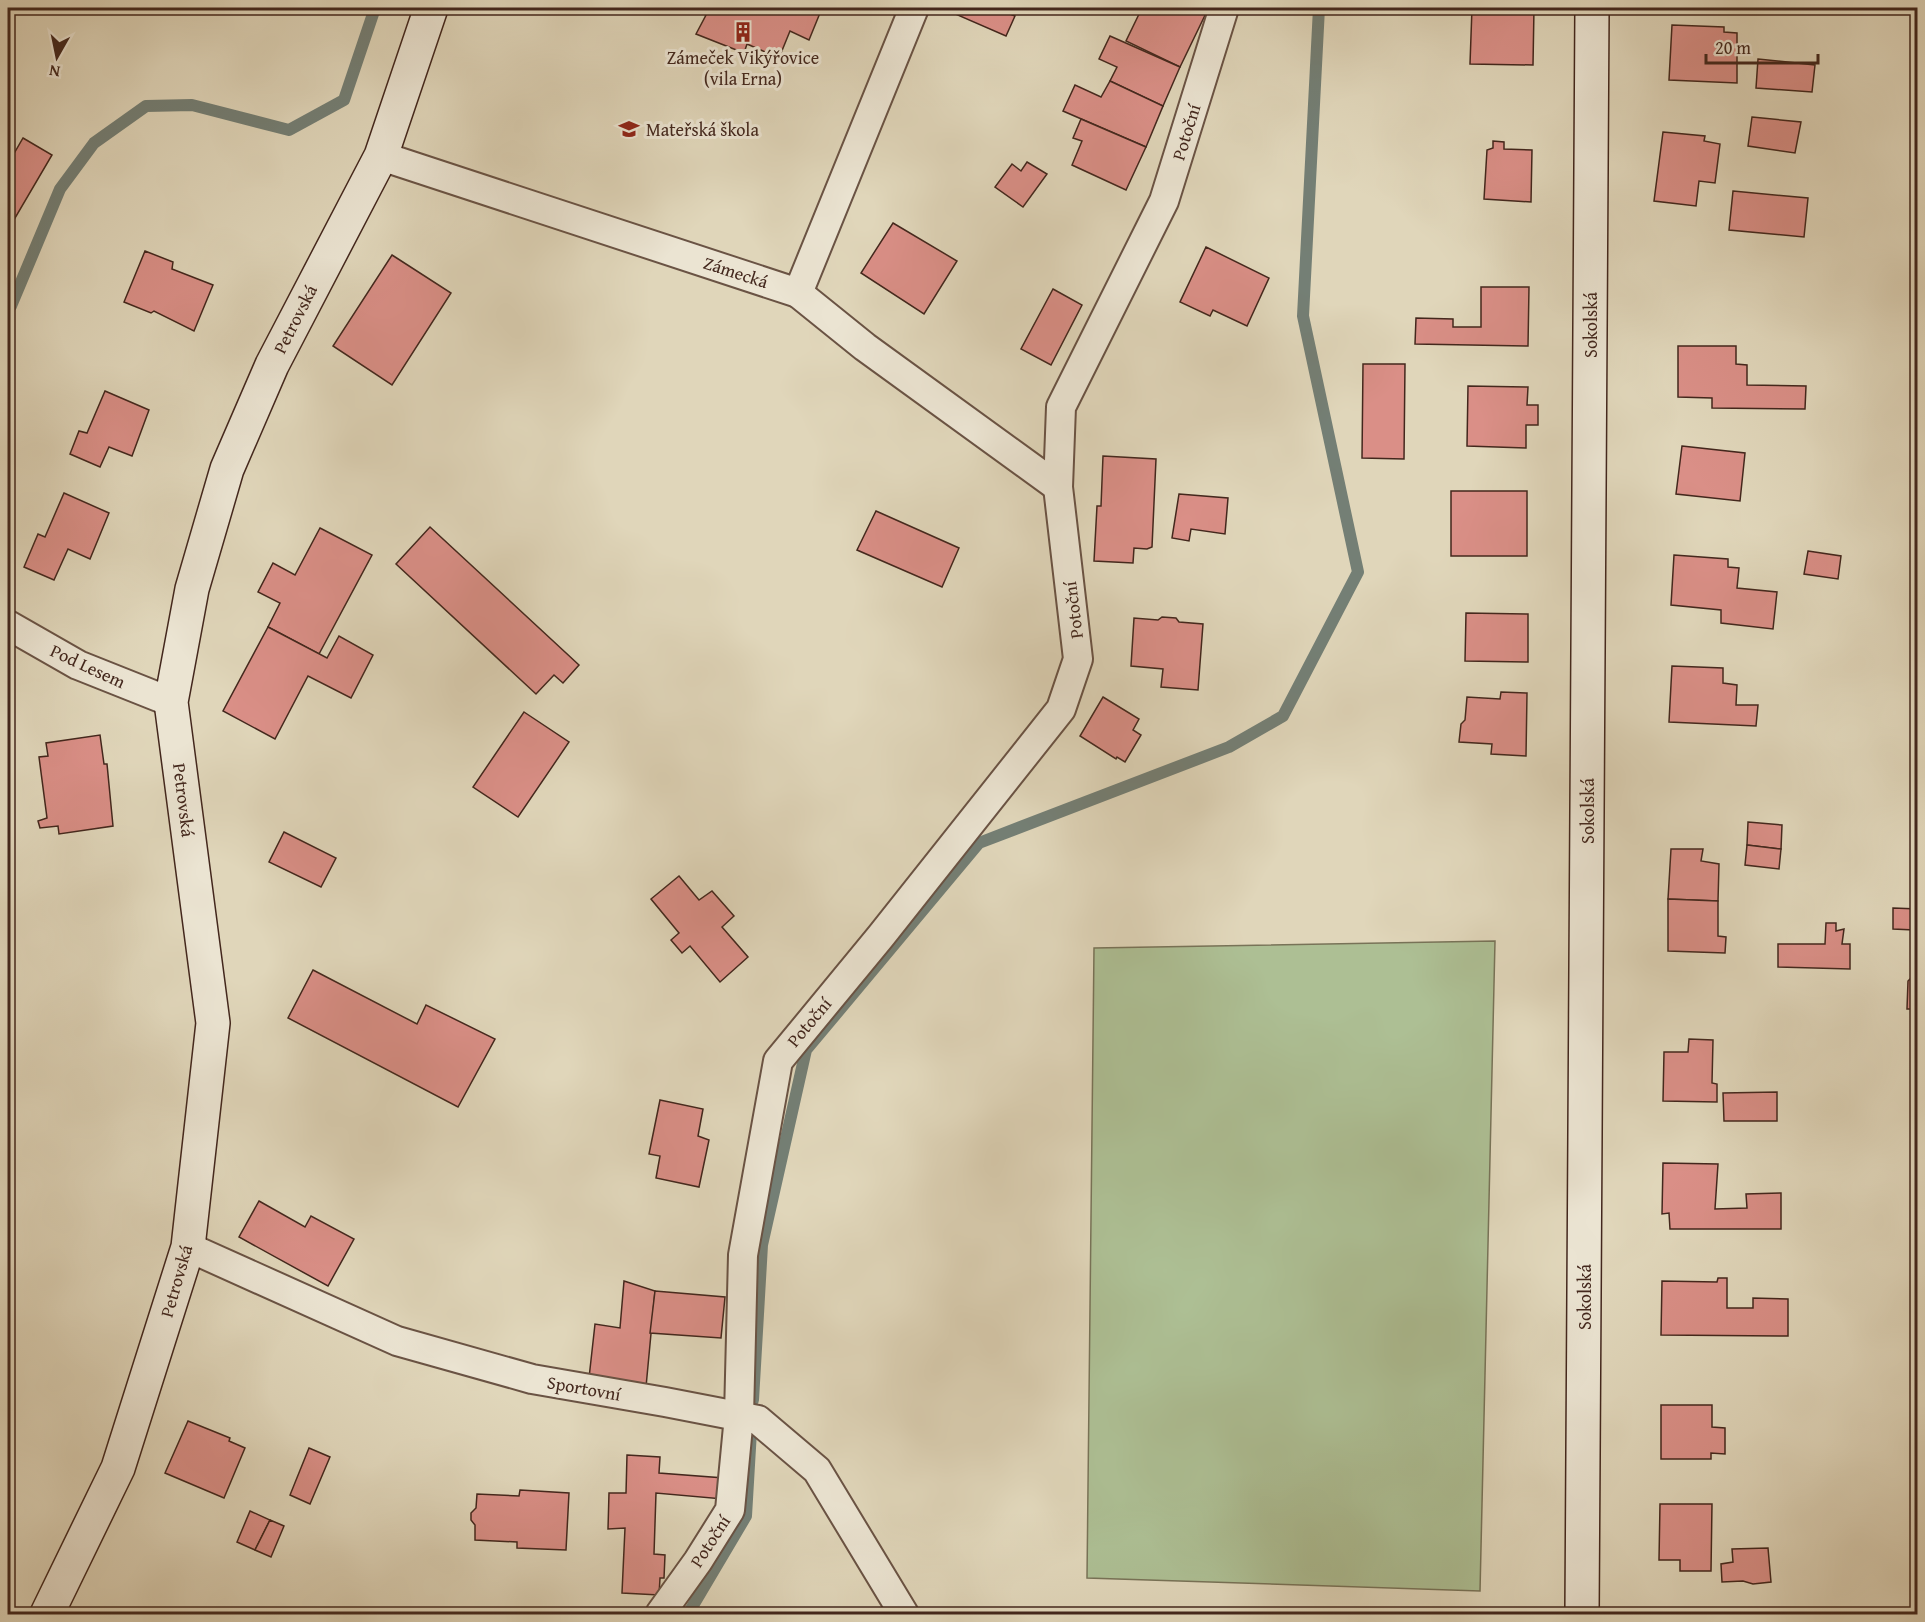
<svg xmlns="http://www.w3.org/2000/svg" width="1925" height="1622" font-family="'Gentium Book Plus',serif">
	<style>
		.green { fill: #adbf94; stroke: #787358; stroke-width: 1.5 }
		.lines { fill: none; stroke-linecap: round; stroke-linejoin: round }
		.stream { stroke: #747f75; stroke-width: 12 }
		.building { fill: #da8f87; stroke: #43271d; stroke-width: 1.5 }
		.street-casing { stroke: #6a5344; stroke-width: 32 }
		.secondary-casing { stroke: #43271d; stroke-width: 36 }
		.street { stroke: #ebe4d2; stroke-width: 28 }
		.secondary { stroke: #ebe4d2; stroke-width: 33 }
		.labels { text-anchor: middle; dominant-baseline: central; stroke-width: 6; stroke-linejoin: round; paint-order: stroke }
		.poi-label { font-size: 18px; fill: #43271d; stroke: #ebe4d2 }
		.street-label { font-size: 18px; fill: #43271d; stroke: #ebe4d2 }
	</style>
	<rect width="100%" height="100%" fill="#e0d6ba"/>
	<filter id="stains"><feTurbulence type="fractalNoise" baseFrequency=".00333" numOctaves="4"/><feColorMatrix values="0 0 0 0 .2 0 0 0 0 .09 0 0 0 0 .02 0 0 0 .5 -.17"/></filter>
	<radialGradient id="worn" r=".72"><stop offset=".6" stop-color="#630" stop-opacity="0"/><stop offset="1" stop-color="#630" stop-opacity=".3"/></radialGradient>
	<polygon class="green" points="1495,941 1480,1591 1087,1578 1094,948"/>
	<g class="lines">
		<g class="stream">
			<polyline points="8,310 11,306 60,189 94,143 146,106 192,105 289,130 344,100 375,8"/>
			<polyline points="753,1400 762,1245 806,1050 979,843 1229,747 1283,716 1358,572 1303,316 1319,8"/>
			<polyline points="688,1614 746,1516 751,1431"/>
		</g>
	</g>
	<g class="building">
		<polygon points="691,8 804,8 820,13 809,40 790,31 779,58 747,44 744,53 696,34 706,15"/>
		<polygon points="956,8 995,8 1015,16 1006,36 953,13"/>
		<polygon points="1142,8 1204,8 1208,9 1180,67 1126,41"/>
		<polygon points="1472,8 1534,8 1533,65 1470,64"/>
		<polygon points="1672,25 1724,27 1724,32 1737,33 1737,83 1669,80"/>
		<polygon points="1110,36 1180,67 1163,106 1110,81 1117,67 1099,59"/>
		<polygon points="1758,59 1815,65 1812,92 1756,88"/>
		<polygon points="1110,81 1163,106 1146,147 1063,111 1075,85 1101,97"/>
		<polygon points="1752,117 1801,122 1795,153 1748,146"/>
		<polygon points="1081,119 1146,147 1126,190 1072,165 1082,141 1073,138"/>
		<polygon points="1663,132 1705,136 1704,141 1720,144 1715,183 1699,181 1696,206 1654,201"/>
		<polygon points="23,138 52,155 8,230 8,164"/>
		<polygon points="1493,141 1504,142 1504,149 1532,150 1531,202 1484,199 1487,150 1493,148"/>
		<polygon points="1027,162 1047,174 1023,207 995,187 1012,164 1021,171"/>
		<polygon points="1733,191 1808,198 1804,237 1729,230"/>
		<polygon points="893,223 957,261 924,314 861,273"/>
		<polygon points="1206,247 1269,278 1247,326 1213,310 1210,316 1180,302"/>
		<polygon points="145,251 173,262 172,269 213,285 194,331 154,311 151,313 124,302"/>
		<polygon points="392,255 451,293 392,385 333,346"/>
		<polygon points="1481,287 1529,287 1528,346 1415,344 1416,318 1453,319 1453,327 1481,327"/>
		<polygon points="1053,289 1082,305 1051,365 1021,349"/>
		<polygon points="1678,346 1736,346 1736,364 1747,365 1747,385 1806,386 1805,409 1712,408 1712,398 1678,397"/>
		<polygon points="1363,364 1405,364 1404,459 1362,458"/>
		<polygon points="1468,386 1528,387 1527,405 1538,405 1538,425 1526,425 1526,448 1467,446"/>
		<polygon points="105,391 149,410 132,456 109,447 100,467 70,454 79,431 87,433"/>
		<polygon points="1682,446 1745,453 1740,501 1676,494"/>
		<polygon points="1103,456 1156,459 1152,547 1147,549 1134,548 1133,563 1094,561 1097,506 1101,506"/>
		<rect x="1451" y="491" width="76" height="65"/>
		<polygon points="64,493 109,513 90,559 68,549 54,580 24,567 38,534 45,537"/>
		<polygon points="1179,494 1228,498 1225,534 1191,529 1189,541 1172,538"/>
		<polygon points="876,511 959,548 942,587 857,550"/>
		<polygon points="430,527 579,665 563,683 554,675 536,694 396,564"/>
		<polygon points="320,528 372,555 319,654 268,627 280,603 258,592 273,563 295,575"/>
		<polygon points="1808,551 1841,556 1838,579 1804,574"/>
		<polygon points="1674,555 1728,559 1728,567 1739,568 1737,588 1777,592 1773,629 1721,623 1721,610 1671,605"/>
		<polygon points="1466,613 1528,614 1528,662 1465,661"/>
		<polygon points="1162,617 1176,618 1179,622 1203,624 1198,690 1161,687 1163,669 1131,666 1134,618 1158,620"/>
		<polygon points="268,627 327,658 339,636 373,655 351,698 308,676 275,739 223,711"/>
		<polygon points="1672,666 1723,668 1723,683 1737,685 1736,705 1758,705 1756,726 1669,722"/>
		<polygon points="1501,692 1527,693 1526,756 1491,754 1492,744 1459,742 1461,724 1465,720 1467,697 1500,699"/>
		<polygon points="1103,697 1139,719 1133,730 1141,735 1125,762 1117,757 1116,759 1080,736"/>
		<polygon points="524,712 569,742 518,817 473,787"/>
		<polygon points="100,735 104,764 107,764 113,826 59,834 58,826 40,828 38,821 47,818 39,757 48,756 46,743"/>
		<polygon points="1748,822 1782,825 1781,849 1747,845"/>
		<polygon points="284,832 336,858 321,887 269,862"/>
		<polygon points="1747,845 1781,849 1779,869 1745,865"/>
		<polygon points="1671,849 1703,849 1701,861 1719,864 1718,901 1668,899"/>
		<polygon points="679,876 699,900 712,891 734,916 722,927 748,957 720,982 690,946 682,953 671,940 679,933 651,899"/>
		<polygon points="1668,899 1718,901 1718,936 1726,937 1725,953 1668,951"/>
		<polygon points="1893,908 1918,909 1918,1009 1907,1009 1908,981 1913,976 1914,930 1893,929"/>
		<polygon points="1826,923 1836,923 1836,931 1844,929 1842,944 1850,944 1850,969 1778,967 1778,944 1825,944"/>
		<polygon points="313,970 417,1024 426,1005 495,1039 458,1107 288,1018"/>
		<polygon points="1689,1039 1713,1040 1712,1083 1717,1084 1717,1102 1663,1101 1664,1052 1688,1052"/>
		<polygon points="1777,1092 1777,1121 1724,1121 1723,1093"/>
		<polygon points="660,1100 703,1109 698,1136 709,1140 699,1187 656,1178 660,1156 649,1154"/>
		<polygon points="1663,1163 1718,1164 1715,1209 1747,1208 1746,1194 1781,1193 1781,1229 1670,1229 1669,1213 1662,1214"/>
		<polygon points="259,1201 305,1227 311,1216 354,1239 328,1286 239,1237"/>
		<polygon points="1718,1278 1727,1278 1727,1308 1753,1308 1753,1298 1788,1299 1788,1336 1661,1335 1662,1281 1717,1282"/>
		<polygon points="624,1281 655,1291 646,1387 589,1378 595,1324 620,1328"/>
		<polygon points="655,1291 725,1297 721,1338 650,1333"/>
		<polygon points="1661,1405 1712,1405 1712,1427 1725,1428 1725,1454 1711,1453 1711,1459 1661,1459"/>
		<polygon points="188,1421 230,1438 229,1441 245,1448 224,1498 165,1473"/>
		<polygon points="309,1448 330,1457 310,1504 290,1495"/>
		<polygon points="627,1455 660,1457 659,1473 724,1478 723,1499 656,1493 654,1554 665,1555 664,1578 660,1578 659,1595 622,1593 625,1528 608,1529 609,1493 626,1493"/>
		<polygon points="520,1490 569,1493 566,1550 517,1548 517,1542 475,1540 475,1525 471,1520 471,1513 476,1508 477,1494 519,1496"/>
		<polygon points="1660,1504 1712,1504 1711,1571 1680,1571 1680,1560 1659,1560"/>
		<polygon points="250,1511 270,1520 255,1550 237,1542"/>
		<polygon points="270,1520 284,1526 271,1557 255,1550"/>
		<polygon points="1768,1548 1771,1582 1753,1584 1743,1581 1722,1582 1721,1564 1733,1562 1732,1549"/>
	</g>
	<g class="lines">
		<g class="street-casing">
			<g id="street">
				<polyline points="381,156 798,293 914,8"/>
				<polyline points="798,293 865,347 1058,487"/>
				<polyline points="8,625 78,665 171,702"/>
				<polyline points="188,1247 397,1341 532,1379 665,1402 758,1420 817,1470 904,1614"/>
				<polyline points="660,1614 698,1561 730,1510 739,1416 743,1255 778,1061 881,936 1061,709 1078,659 1058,487 1061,407 1164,201 1224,8"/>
			</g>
		</g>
		<g class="secondary-casing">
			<g id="secondary">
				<polyline points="47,1614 118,1468 188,1247 213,1023 171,702 192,589 227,469 272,365 381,156 431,8"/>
				<polyline points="1582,1614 1592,8"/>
			</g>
		</g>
		<use href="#street" class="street"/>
		<use href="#secondary" class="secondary"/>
	</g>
	<defs>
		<g id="building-bare" transform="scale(1.62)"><path d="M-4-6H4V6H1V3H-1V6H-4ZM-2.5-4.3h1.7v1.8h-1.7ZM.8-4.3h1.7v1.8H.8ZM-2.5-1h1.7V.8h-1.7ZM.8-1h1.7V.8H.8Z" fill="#8f2418" stroke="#ebe4d2" stroke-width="2.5" paint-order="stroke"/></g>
		<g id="school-bare" transform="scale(1.62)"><path d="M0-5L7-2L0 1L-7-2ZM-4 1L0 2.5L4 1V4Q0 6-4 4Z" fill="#8f2418" stroke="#ebe4d2" stroke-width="2.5" paint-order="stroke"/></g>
	</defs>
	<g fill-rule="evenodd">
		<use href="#building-bare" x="743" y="32"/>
		<use href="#school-bare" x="629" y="129"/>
	</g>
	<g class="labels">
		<g class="poi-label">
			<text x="743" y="57">Zámeček Vikýřovice<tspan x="743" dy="21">(vila Erna)</tspan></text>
			<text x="646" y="129" text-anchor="start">Mateřská škola</text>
		</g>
		<g class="street-label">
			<text transform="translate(1186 132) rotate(-73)">Potoční</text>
			<text transform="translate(736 272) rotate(18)">Zámecká</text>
			<text transform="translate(295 319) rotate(-63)">Petrovská</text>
			<text transform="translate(1590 325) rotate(-90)">Sokolská</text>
			<text transform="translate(1073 610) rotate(-97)">Potoční</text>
			<text transform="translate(88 666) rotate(25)">Pod Lesem</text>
			<text transform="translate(184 800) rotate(83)">Petrovská</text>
			<text transform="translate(1587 811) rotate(-90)">Sokolská</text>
			<text transform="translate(809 1022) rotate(-50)">Potoční</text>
			<text transform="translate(176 1281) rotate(-74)">Petrovská</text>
			<text transform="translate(1584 1297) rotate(-90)">Sokolská</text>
			<text transform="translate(584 1388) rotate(10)">Sportovní</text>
			<text transform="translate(710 1541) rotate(-57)">Potoční</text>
		</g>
	</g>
	<rect width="1925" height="1622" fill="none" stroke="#e0d6ba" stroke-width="30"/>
	<rect x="9" y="9" width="1907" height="1604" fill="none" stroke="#43271d" stroke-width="3"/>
	<rect x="15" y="15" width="1895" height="1592" fill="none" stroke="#43271d" stroke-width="1.5"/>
	<g transform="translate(57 57) rotate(189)" stroke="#ebe4d2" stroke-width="4.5" paint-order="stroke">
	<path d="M0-4.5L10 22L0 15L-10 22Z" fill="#43271d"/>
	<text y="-9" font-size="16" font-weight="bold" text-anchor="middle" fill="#43271d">N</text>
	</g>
	<path d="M1706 54v9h112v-9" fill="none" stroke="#43271d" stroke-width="3"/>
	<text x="1715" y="54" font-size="18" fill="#43271d" stroke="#ebe4d2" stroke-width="4.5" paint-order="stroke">20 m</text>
	<rect width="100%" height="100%" filter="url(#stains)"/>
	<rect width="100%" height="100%" fill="url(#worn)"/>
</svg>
